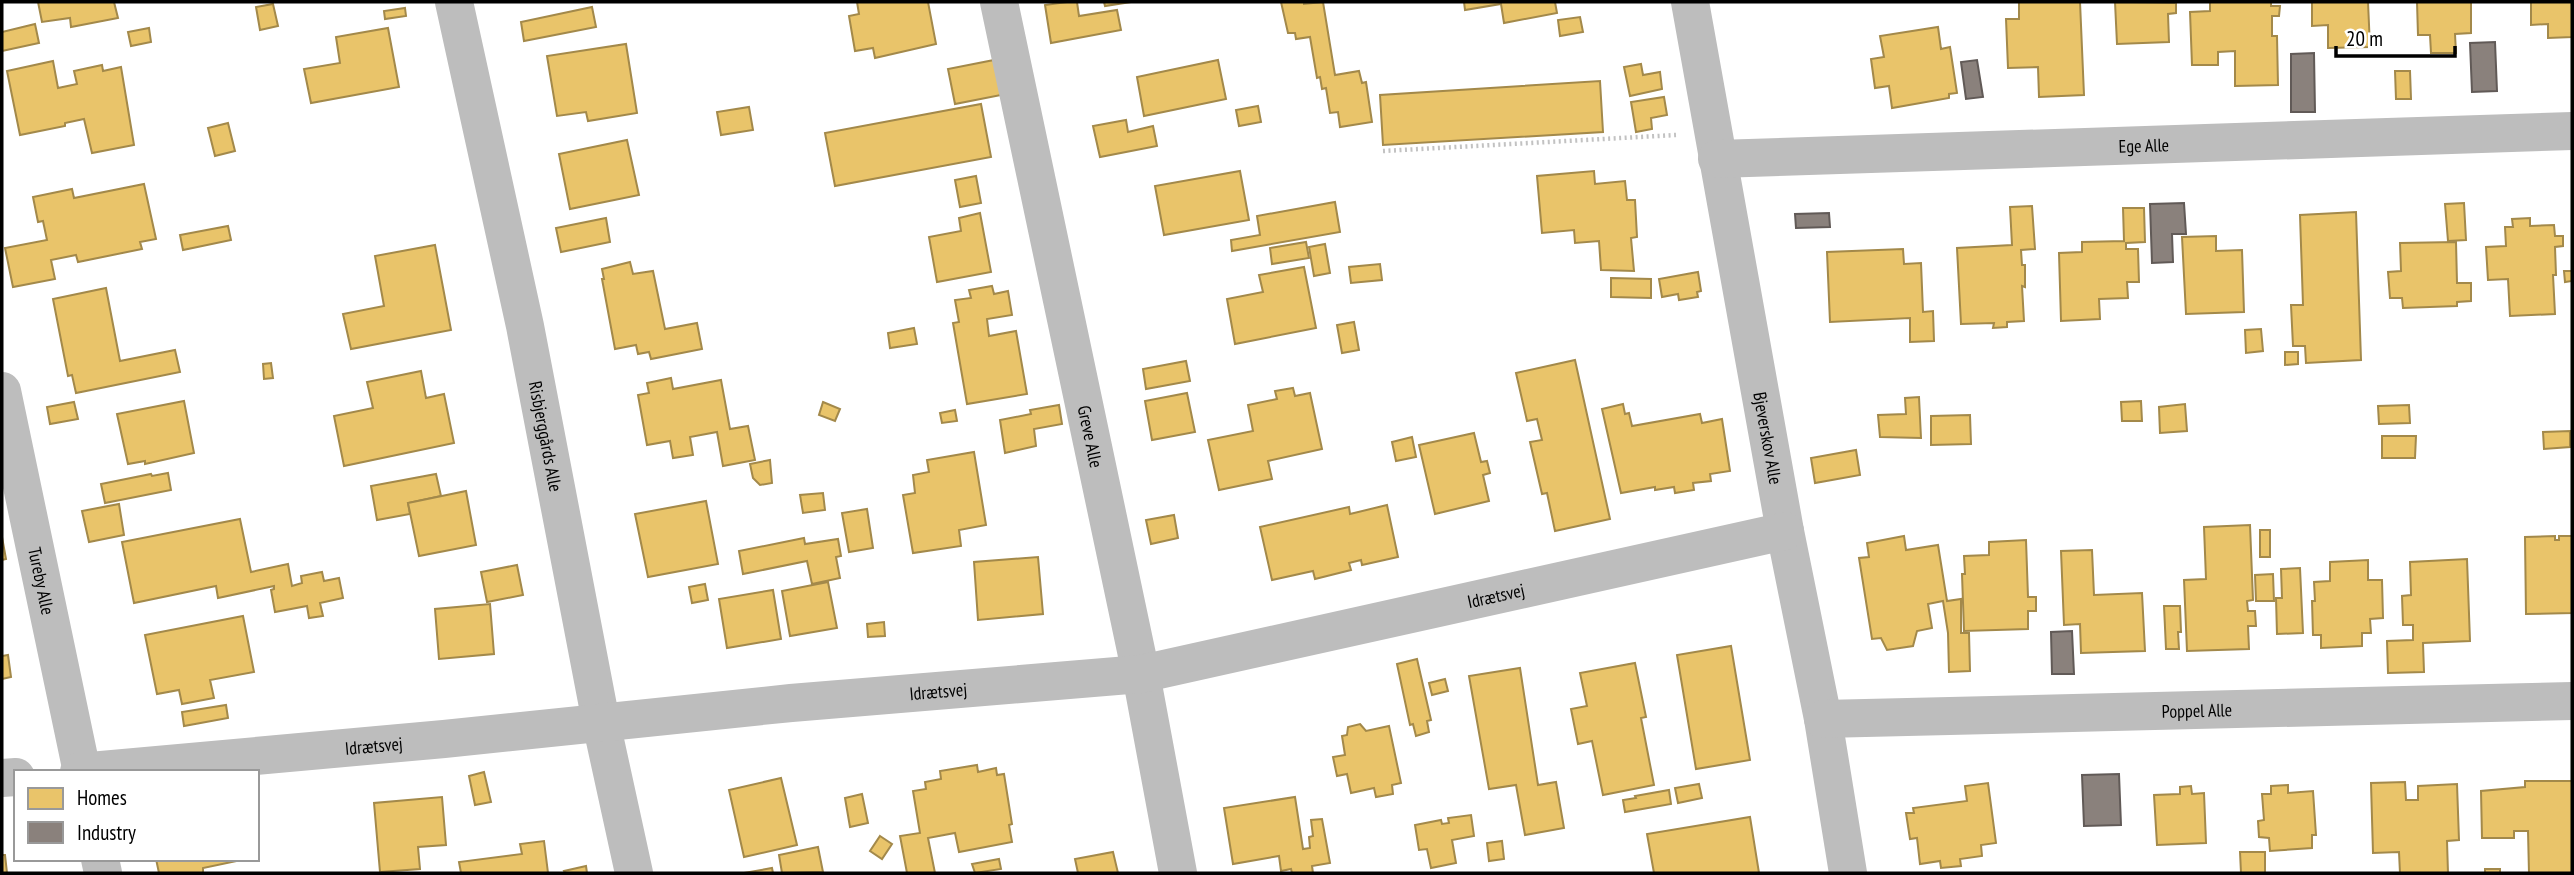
<svg xmlns="http://www.w3.org/2000/svg" width="2574" height="875" font-family="'PT Sans Narrow',sans-serif">
	<style>
		.homes { fill: #e9c46a; stroke: #a3894a; stroke-width: 2 }
		.industry { fill: #8a817c; stroke: #615a57; stroke-width: 2 }
		.lines { fill: none; stroke-linecap: round; stroke-linejoin: round }
		.path { stroke: #c2c2c2; stroke-width: 4.5; stroke-dasharray: 2 3.5; stroke-linecap: butt }
		.minor { stroke: #bdbdbd; stroke-width: 38 }
		.labels { text-anchor: middle; dominant-baseline: central; stroke-width: 7; stroke-linejoin: round; paint-order: stroke }
		.street-label { font-size: 18px; fill: #000; stroke: #fff }
	</style>
	<rect width="100%" height="100%" fill="#fff"/>
	<g class="homes">
		<polygon points="38,2 114,2 118,18 71,27 70,18 42,22"/>
		<polygon points="857,2 928,2 936,44 875,58 873,48 855,51 849,16 859,14"/>
		<polygon points="1067,2 1077,2 1079,16 1117,10 1121,30 1051,43 1045,5"/>
		<polygon points="1104,2 1131,2 1105,6"/>
		<polygon points="1281,2 1304,2 1304,4 1323,2 1335,75 1359,71 1362,83 1366,82 1372,122 1340,127 1338,112 1330,113 1326,88 1322,89 1320,77 1317,78 1310,37 1296,39 1295,33 1288,33"/>
		<polygon points="1464,2 1555,2 1557,13 1504,23 1501,4 1465,10"/>
		<polygon points="2019,2 2080,2 2084,95 2039,97 2038,67 2008,68 2006,19 2019,19"/>
		<polygon points="2115,2 2176,3 2176,13 2168,14 2169,42 2117,44"/>
		<polygon points="2210,2 2271,2 2271,6 2280,6 2279,16 2272,16 2272,36 2277,36 2278,85 2235,86 2235,51 2218,52 2218,65 2192,65 2190,12 2210,11"/>
		<polygon points="2312,2 2368,2 2370,47 2328,48 2328,25 2312,26"/>
		<polygon points="2417,2 2471,2 2471,33 2455,34 2456,53 2431,53 2430,35 2418,35"/>
		<polygon points="2531,2 2572,2 2572,37 2548,38 2548,24 2531,25"/>
		<polygon points="273,4 278,26 260,30 256,7"/>
		<polygon points="592,7 596,27 524,41 521,22"/>
		<polygon points="405,8 406,16 385,19 384,11"/>
		<polygon points="1580,17 1583,32 1560,36 1558,20"/>
		<polygon points="35,24 39,43 2,51 2,32"/>
		<polygon points="1938,27 1941,49 1950,47 1957,93 1949,94 1949,98 1892,108 1889,86 1875,88 1871,59 1884,57 1880,36"/>
		<polygon points="149,28 151,42 131,46 128,32"/>
		<polygon points="388,28 399,87 311,103 304,69 340,63 336,37"/>
		<polygon points="626,44 637,113 588,121 586,112 557,116 547,56"/>
		<polygon points="994,60 1001,95 955,104 948,69"/>
		<polygon points="1218,60 1226,99 1144,116 1137,77"/>
		<polygon points="53,61 58,88 77,84 74,71 102,65 103,71 121,67 134,145 92,153 84,119 65,123 65,126 20,135 7,71"/>
		<polygon points="1641,64 1643,75 1660,72 1662,89 1630,96 1624,67"/>
		<polygon points="2395,71 2410,71 2411,99 2396,99"/>
		<polygon points="1600,81 1603,132 1383,145 1380,95"/>
		<polygon points="1664,97 1667,115 1651,118 1652,129 1636,132 1631,102"/>
		<polygon points="981,104 991,157 835,186 825,133"/>
		<polygon points="1258,106 1261,122 1239,126 1236,110"/>
		<polygon points="749,107 753,130 721,135 717,112"/>
		<polygon points="1126,120 1128,132 1153,126 1157,146 1100,157 1093,126"/>
		<polygon points="228,123 235,151 215,156 208,128"/>
		<polygon points="627,140 639,195 570,209 559,154"/>
		<polygon points="1240,171 1249,220 1164,235 1155,186"/>
		<polygon points="1594,171 1595,184 1625,181 1627,200 1635,200 1637,237 1631,238 1634,271 1601,270 1599,241 1575,243 1574,230 1542,233 1537,176"/>
		<polygon points="976,176 981,203 960,207 955,180"/>
		<polygon points="144,184 156,239 140,242 142,249 78,262 76,255 51,260 55,279 13,287 5,248 47,240 43,221 38,222 33,197 72,189 74,198"/>
		<polygon points="1335,202 1340,232 1232,251 1231,240 1260,235 1257,216"/>
		<polygon points="2464,203 2466,240 2448,241 2445,204"/>
		<polygon points="2032,206 2035,249 2021,250 2022,265 2025,265 2025,287 2022,286 2024,321 2007,322 2007,327 1993,328 1994,323 1961,324 1957,248 2012,245 2010,207"/>
		<polygon points="2123,208 2144,208 2145,242 2126,243 2126,249 2138,249 2139,282 2127,282 2128,298 2099,299 2100,319 2061,321 2059,253 2082,252 2082,242 2124,241"/>
		<polygon points="2356,212 2361,360 2306,363 2305,346 2293,346 2291,305 2303,305 2300,215"/>
		<polygon points="980,213 991,272 937,282 929,237 961,231 959,218"/>
		<polygon points="606,218 610,242 561,252 556,228"/>
		<polygon points="2530,218 2530,226 2554,225 2555,236 2563,236 2563,246 2555,247 2556,275 2553,275 2555,314 2510,316 2508,279 2488,280 2486,247 2506,246 2505,227 2513,227 2512,219"/>
		<polygon points="228,226 231,240 183,250 180,235"/>
		<polygon points="2216,236 2216,251 2242,250 2244,312 2186,314 2182,237"/>
		<polygon points="1306,242 1309,258 1272,264 1270,248"/>
		<polygon points="2456,242 2457,283 2471,283 2471,301 2457,302 2457,306 2403,308 2402,298 2390,298 2388,272 2401,271 2400,243"/>
		<polygon points="1325,244 1330,273 1314,276 1309,247"/>
		<polygon points="435,245 451,330 351,349 343,314 384,306 375,256"/>
		<polygon points="1903,249 1904,264 1921,263 1923,312 1933,311 1934,341 1910,342 1910,318 1830,322 1827,252"/>
		<polygon points="630,262 633,274 653,271 665,329 697,323 702,349 651,359 649,352 638,354 636,345 615,349 602,279 604,279 602,269"/>
		<polygon points="1380,264 1382,280 1351,283 1349,267"/>
		<polygon points="1304,267 1316,328 1235,344 1227,299 1263,292 1259,275"/>
		<polygon points="2564,271 2572,271 2572,281 2565,282"/>
		<polygon points="1698,272 1701,291 1697,292 1698,297 1679,300 1678,294 1662,297 1659,279"/>
		<polygon points="1611,278 1651,279 1651,298 1611,297"/>
		<polygon points="992,286 994,294 1008,291 1012,315 987,319 989,336 1016,331 1027,394 967,404 953,323 959,322 955,300 971,298 969,290"/>
		<polygon points="106,288 120,361 175,350 180,372 76,393 72,375 68,376 53,299"/>
		<polygon points="1354,322 1359,350 1342,353 1337,325"/>
		<polygon points="914,328 917,344 890,348 888,333"/>
		<polygon points="2261,329 2263,351 2246,353 2245,330"/>
		<polygon points="2285,352 2298,352 2298,364 2285,365"/>
		<polygon points="1575,360 1610,519 1555,531 1547,493 1542,494 1530,442 1542,440 1537,419 1527,421 1516,373"/>
		<polygon points="1186,361 1190,381 1146,389 1143,369"/>
		<polygon points="271,363 273,378 264,379 263,364"/>
		<polygon points="421,371 426,398 444,394 454,443 344,466 334,416 373,408 367,382"/>
		<polygon points="671,378 673,389 721,380 730,429 748,426 755,460 723,466 717,432 690,437 693,455 673,458 670,441 647,445 638,395 649,393 647,383"/>
		<polygon points="1293,388 1295,396 1310,393 1322,449 1268,461 1272,479 1219,490 1208,440 1253,431 1248,405 1277,399 1275,391"/>
		<polygon points="1187,393 1195,432 1152,440 1145,401"/>
		<polygon points="1919,397 1921,438 1880,437 1878,415 1906,414 1905,398"/>
		<polygon points="184,401 194,453 145,464 145,461 128,464 117,414"/>
		<polygon points="2141,401 2142,421 2122,421 2121,402"/>
		<polygon points="74,402 78,419 50,424 47,407"/>
		<polygon points="823,402 840,409 835,421 819,415"/>
		<polygon points="1623,404 1625,414 1629,413 1632,426 1700,414 1702,423 1722,419 1730,471 1710,474 1711,481 1693,483 1694,490 1675,493 1674,487 1655,490 1655,487 1621,493 1602,409"/>
		<polygon points="2185,404 2187,431 2160,433 2159,407"/>
		<polygon points="1059,405 1062,424 1034,429 1036,446 1005,453 1000,420 1031,414 1030,410"/>
		<polygon points="2409,405 2410,423 2379,424 2378,406"/>
		<polygon points="955,410 957,421 942,423 940,413"/>
		<polygon points="1970,415 1971,444 1931,445 1931,416"/>
		<polygon points="2570,431 2570,447 2544,449 2543,432"/>
		<polygon points="1474,433 1481,462 1487,461 1490,473 1483,475 1489,501 1435,514 1419,445"/>
		<polygon points="2382,436 2416,436 2415,458 2382,458"/>
		<polygon points="1412,437 1416,457 1396,461 1392,442"/>
		<polygon points="1856,450 1860,475 1815,483 1811,458"/>
		<polygon points="974,452 986,525 959,530 961,546 913,553 903,495 915,493 913,475 929,472 927,460"/>
		<polygon points="770,460 772,483 760,485 753,478 750,464"/>
		<polygon points="168,473 171,490 105,503 101,484 151,474 152,476"/>
		<polygon points="436,474 441,496 408,503 410,514 377,520 371,486"/>
		<polygon points="466,491 476,545 419,556 408,503"/>
		<polygon points="823,493 825,510 803,513 800,495"/>
		<polygon points="706,501 718,564 648,577 635,514"/>
		<polygon points="119,504 124,535 89,542 82,511"/>
		<polygon points="1387,505 1398,557 1362,565 1361,560 1349,563 1351,570 1315,579 1313,571 1272,580 1260,527 1349,507 1350,514"/>
		<polygon points="867,509 873,548 849,552 842,513"/>
		<polygon points="1174,515 1178,538 1151,544 1146,520"/>
		<polygon points="240,519 251,572 288,564 292,586 302,583 301,576 322,572 324,581 339,578 343,598 320,603 323,616 309,618 307,606 275,612 271,590 274,589 274,586 218,598 216,586 134,603 122,542"/>
		<polygon points="2250,525 2253,600 2247,601 2248,611 2255,611 2256,626 2248,626 2249,649 2187,651 2184,580 2206,579 2204,527"/>
		<rect x="2260" y="530" width="10" height="27"/>
		<polygon points="1904,536 1906,550 1938,545 1947,601 1961,599 1961,633 1969,633 1970,671 1949,672 1948,633 1943,601 1928,604 1932,628 1917,631 1913,646 1887,650 1881,638 1872,639 1859,558 1869,557 1867,543"/>
		<polygon points="2555,536 2555,540 2559,540 2559,536 2572,536 2572,613 2526,614 2525,537"/>
		<polygon points="2,537 6,559 2,560"/>
		<polygon points="804,538 805,544 838,539 841,556 836,557 840,578 812,584 807,561 743,574 739,551"/>
		<polygon points="2026,540 2028,597 2036,597 2036,611 2028,611 2028,629 1964,631 1962,574 1965,574 1964,556 1989,555 1989,542"/>
		<polygon points="2092,550 2094,595 2142,593 2145,651 2081,653 2080,624 2064,625 2061,551"/>
		<polygon points="1038,557 1043,614 978,620 974,562"/>
		<polygon points="2467,559 2470,641 2423,643 2424,672 2388,673 2387,641 2413,640 2413,625 2403,625 2402,596 2411,595 2410,562"/>
		<polygon points="2368,560 2368,580 2382,580 2383,618 2370,619 2371,633 2362,633 2362,646 2321,648 2321,635 2313,635 2312,601 2315,601 2314,582 2330,581 2330,562"/>
		<polygon points="517,565 523,595 487,602 481,572"/>
		<polygon points="2300,568 2303,633 2277,634 2276,598 2282,598 2281,569"/>
		<polygon points="2273,574 2274,601 2256,601 2255,575"/>
		<polygon points="828,582 837,628 790,636 782,591"/>
		<polygon points="705,584 708,600 692,603 689,587"/>
		<polygon points="773,590 781,639 727,648 719,599"/>
		<polygon points="490,604 494,654 439,659 435,609"/>
		<polygon points="2164,606 2180,606 2181,632 2178,632 2179,649 2166,649"/>
		<polygon points="243,616 254,672 210,680 214,698 182,704 179,690 157,694 145,635"/>
		<polygon points="884,622 885,636 868,637 867,624"/>
		<polygon points="1731,646 1750,760 1696,769 1677,655"/>
		<polygon points="8,655 11,677 2,679 2,656"/>
		<polygon points="1417,659 1431,720 1427,721 1429,732 1416,736 1413,724 1410,725 1397,664"/>
		<polygon points="1635,663 1646,717 1641,718 1654,785 1603,795 1592,741 1578,744 1571,709 1587,706 1580,673"/>
		<polygon points="1520,668 1538,785 1556,782 1564,828 1525,835 1516,785 1489,789 1469,676"/>
		<polygon points="1445,679 1448,691 1432,695 1429,683"/>
		<polygon points="226,705 228,718 184,726 182,712"/>
		<polygon points="1360,724 1366,731 1389,726 1401,783 1392,785 1393,794 1376,797 1374,788 1351,793 1347,774 1337,776 1333,757 1345,755 1342,736 1347,735 1348,727"/>
		<polygon points="977,765 978,772 996,768 997,775 1004,774 1012,824 1009,825 1012,842 959,852 955,833 928,838 935,873 907,873 900,836 920,833 913,791 926,789 925,782 941,779 940,771"/>
		<polygon points="484,772 491,802 475,805 469,776"/>
		<polygon points="781,778 797,845 744,857 729,790"/>
		<polygon points="2525,781 2572,781 2572,873 2529,873 2528,831 2514,831 2514,838 2482,838 2481,791 2525,787"/>
		<polygon points="2405,782 2406,800 2418,800 2418,786 2457,784 2459,840 2447,841 2448,873 2400,873 2399,852 2373,853 2371,783"/>
		<polygon points="1988,783 1996,843 1981,845 1982,856 1960,859 1961,866 1941,868 1940,861 1920,864 1917,838 1910,839 1906,813 1914,813 1913,808 1967,801 1965,786"/>
		<polygon points="1699,784 1702,798 1678,803 1675,788"/>
		<polygon points="2288,785 2288,793 2313,791 2316,835 2312,835 2312,848 2270,851 2269,838 2259,837 2258,821 2264,820 2262,794 2271,794 2271,786"/>
		<polygon points="2191,786 2192,794 2204,793 2206,843 2157,845 2154,795 2180,794 2180,787"/>
		<polygon points="1669,790 1671,804 1625,812 1623,800 1636,798 1635,796"/>
		<polygon points="862,794 868,823 850,827 845,798"/>
		<polygon points="442,797 446,845 418,847 420,869 380,872 374,803"/>
		<polygon points="1295,797 1303,849 1310,848 1309,837 1313,836 1311,820 1322,819 1330,863 1312,866 1313,873 1292,873 1291,869 1281,871 1279,856 1233,864 1224,808"/>
		<polygon points="1471,815 1474,836 1452,840 1456,863 1431,868 1427,849 1419,850 1415,825 1441,820 1442,824 1449,823 1448,818"/>
		<polygon points="1750,817 1759,873 1654,873 1647,834"/>
		<polygon points="880,836 892,844 882,859 870,851"/>
		<polygon points="544,841 548,873 461,873 459,862 522,854 520,844"/>
		<polygon points="1502,841 1504,859 1489,861 1487,843"/>
		<polygon points="818,847 823,872 782,873 779,855"/>
		<polygon points="1113,852 1118,873 1078,873 1075,859"/>
		<polygon points="2240,852 2265,852 2265,873 2241,873"/>
		<polygon points="2,855 5,855 7,873 2,873"/>
		<polygon points="156,859 246,859 203,868 203,873 159,873"/>
		<polygon points="999,859 1001,869 975,873 972,864"/>
		<polygon points="586,866 587,873 565,873 564,871"/>
		<polygon points="772,868 773,873 744,873"/>
		<rect x="2485" y="869" width="15" height="4"/>
	</g>
	<g class="industry">
		<polygon points="2495,42 2497,91 2472,92 2470,43"/>
		<polygon points="2314,53 2315,112 2291,112 2291,54"/>
		<polygon points="1977,60 1983,97 1966,99 1961,62"/>
		<polygon points="2184,203 2186,234 2172,234 2173,262 2152,263 2150,204"/>
		<polygon points="1829,213 1830,227 1796,228 1795,214"/>
		<polygon points="2072,631 2074,674 2052,674 2051,632"/>
		<polygon points="2119,774 2121,825 2084,826 2082,775"/>
	</g>
	<g class="lines">
		<polyline class="path" points="1383,151 1676,135"/>
		<g class="minor">
			<path id="s1" d="M454,2L525,326L601,722L634,873"/>
			<path id="s2" d="M999,2L1141,674L1178,873"/>
			<path id="s3" d="M1690,2L1785,531L1823,719L1848,873"/>
			<path id="s4" d="M1717,159L2572,131"/>
			<path id="s5" d="M2,391L82,772"/>
			<path id="s6" d="M1823,719L2572,701"/>
			<path id="s7" d="M79,772L444,739L791,703L1141,674L1785,531"/>
			<polyline points="2,778 16,777"/>
			<polyline points="100,859 103,873"/>
		</g>
	</g>
	<g class="labels">
		<g class="street-label">
			<text stroke="none"><textPath href="#s4" startOffset="427">Ege Alle</textPath></text>
			<text stroke="none"><textPath href="#s1" startOffset="444">Risbjerggårds Alle</textPath></text>
			<text stroke="none"><textPath href="#s2" startOffset="444">Greve Alle</textPath></text>
			<text stroke="none"><textPath href="#s3" startOffset="443">Bjeverskov Alle</textPath></text>
			<text stroke="none"><textPath href="#s5" startOffset="194">Tureby Alle</textPath></text>
			<text stroke="none"><textPath href="#s7" startOffset="1430">Idrætsvej</textPath></text>
			<text stroke="none"><textPath href="#s7" startOffset="863">Idrætsvej</textPath></text>
			<text stroke="none"><textPath href="#s6" startOffset="374">Poppel Alle</textPath></text>
			<text stroke="none"><textPath href="#s7" startOffset="296">Idrætsvej</textPath></text>
		</g>
	</g>
	<rect width="2574" height="875" fill="none" stroke="#000000" stroke-width="7"/>
	<rect x="14" y="770" width="245" height="91" fill="#ffffff" stroke="#999999" stroke-width="2"/>
	<rect x="28" y="788" width="35" height="21" fill="#e9c46a" stroke="#999999" stroke-width="2"/>
	<text x="77" y="805" font-size="21" fill="#000000">Homes</text>
	<rect x="28" y="822" width="35" height="21" fill="#8a817c" stroke="#999999" stroke-width="2"/>
	<text x="77" y="840" font-size="21" fill="#000000">Industry</text>
	<path d="M2336 46v10h119v-10" fill="none" stroke="#000000" stroke-width="3.5"/>
	<text x="2346" y="46" font-size="21" fill="#000000" stroke="#ffffff" stroke-width="5" paint-order="stroke">20 m</text>
</svg>
